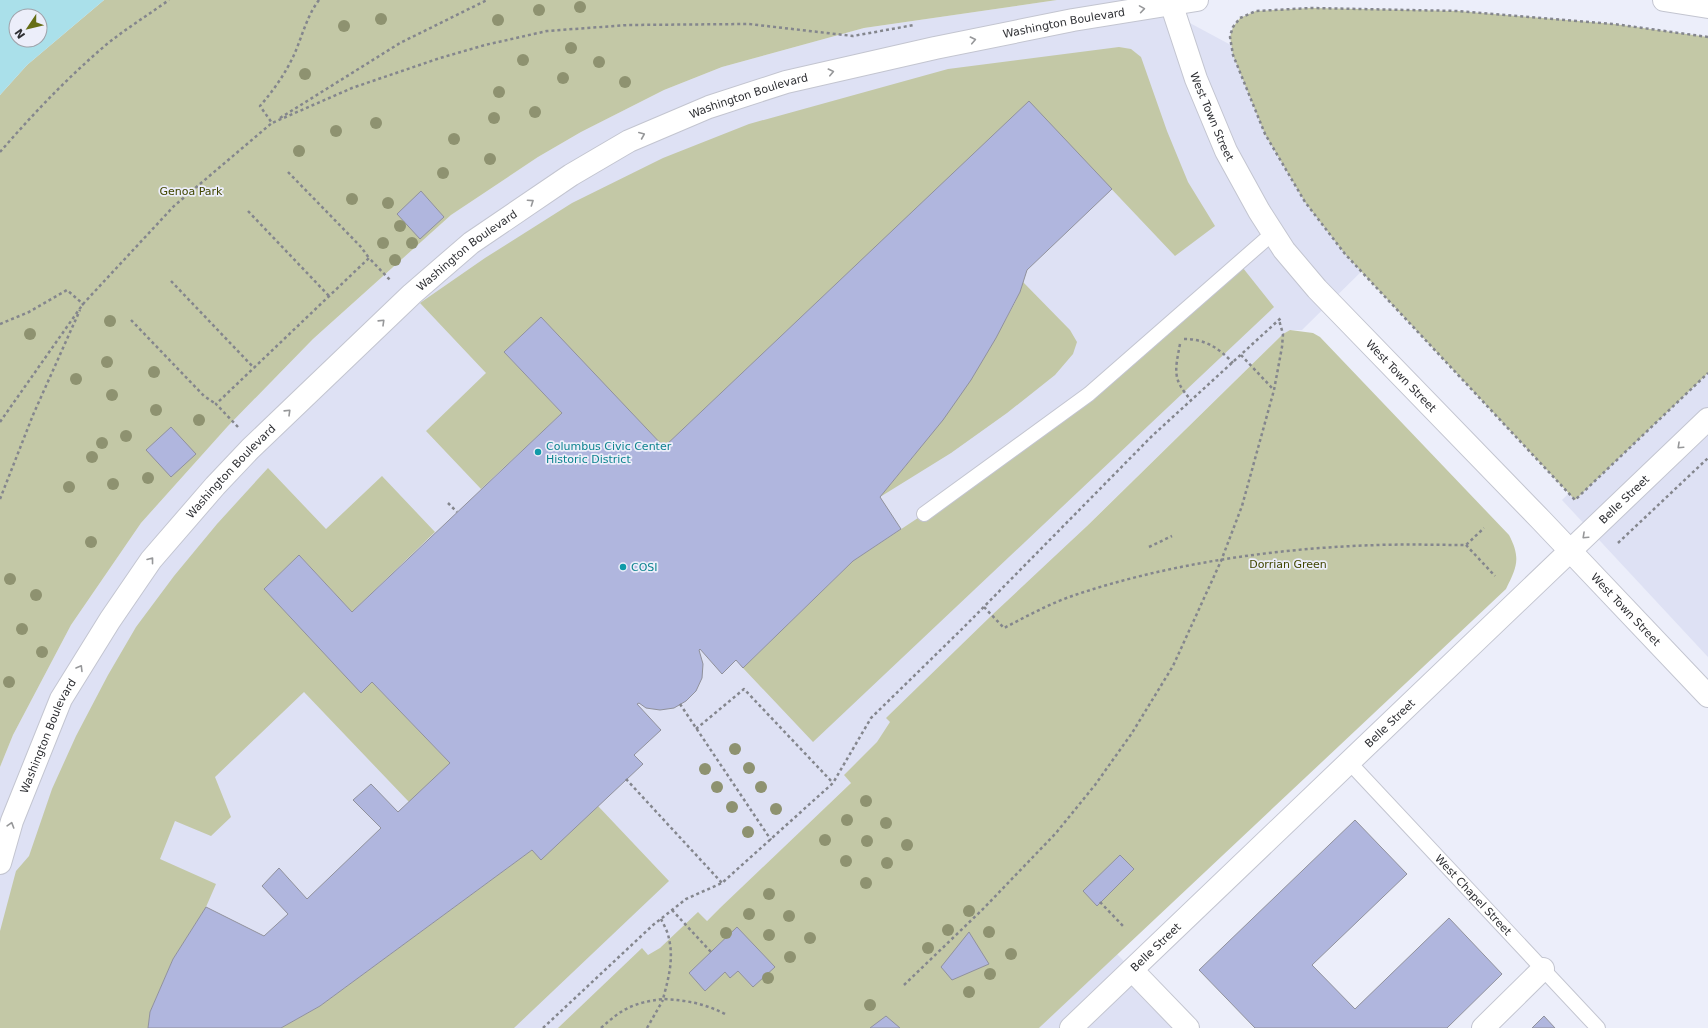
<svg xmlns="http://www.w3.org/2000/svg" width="1708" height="1028" font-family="'DejaVu Sans',sans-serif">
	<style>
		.built { fill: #dee1f4 }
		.green { fill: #c3c8a6 }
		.water { fill: #aae0ea; fill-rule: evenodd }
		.building { fill: #b0b6de; stroke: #90919c }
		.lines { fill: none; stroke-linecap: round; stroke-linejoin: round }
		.lane-casing { stroke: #c3c5d0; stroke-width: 16 }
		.street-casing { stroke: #c3c5d0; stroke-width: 24 }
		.secondary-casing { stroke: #c3c5d0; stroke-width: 24 }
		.primary-casing { stroke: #c3c5d0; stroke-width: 24 }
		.path { stroke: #84868d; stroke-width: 2.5; stroke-dasharray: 3 3; stroke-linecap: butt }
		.lane { stroke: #fff; stroke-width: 14 }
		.street { stroke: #fff; stroke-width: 22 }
		.secondary { stroke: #fff; stroke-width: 22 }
		.primary { stroke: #fff; stroke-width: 22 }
		.tree { fill: #8e9270 }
		.oneway { stroke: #969799 }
		.culture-dot { fill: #0f9aa8; stroke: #eceefa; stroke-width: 1.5 }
		.labels { text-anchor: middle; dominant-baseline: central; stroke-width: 3.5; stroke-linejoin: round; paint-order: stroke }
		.street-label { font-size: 11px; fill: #2e2f33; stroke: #eceefa }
		.park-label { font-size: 11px; fill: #414600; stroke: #eceefa }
		.culture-label { font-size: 11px; fill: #0d838f; stroke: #eceefa; text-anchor: start }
	</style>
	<rect width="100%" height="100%" fill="#eceefa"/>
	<g class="built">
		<polygon points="1057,0 1147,0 1242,51 1369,264 1302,330 1290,330 1283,334 1052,560 854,780 708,920 567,1028 0,1028 0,767 13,735 71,625 141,523 228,426 313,339 451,215 538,157 581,132 664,90 722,67 864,28"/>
		<polygon points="1708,360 1708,657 1562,500"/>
		<polygon points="1117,954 1188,1028 1039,1028"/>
	</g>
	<g class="green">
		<polygon points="104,0 1057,0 864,28 722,67 664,90 581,132 538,157 451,215 313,339 228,426 141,523 71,625 13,735 0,767 0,95 27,65"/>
		<polygon points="1311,8 1458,11 1614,24 1708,37 1708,373 1575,500 1345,254 1305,202 1265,134 1233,55 1230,37 1233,27 1240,18 1256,11"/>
		<polygon points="1119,47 1131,49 1141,57 1167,131 1188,182 1215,226 1175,256 1029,102 664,447 541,318 504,352 562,413 481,489 426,431 486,373 420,303 485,258 572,203 663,158 749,124 948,69"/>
		<polygon points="1239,263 1274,307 813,742 743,668 853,561 924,514 995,463"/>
		<path d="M1023,282L1070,330L1077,342L1073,354L1055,375L1007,413L951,453L880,497C925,443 969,389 1002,326C1010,312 1018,298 1023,282Z"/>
		<path d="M1290,330L1313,333L1320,337L1509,535C1521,558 1517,567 1506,589L1039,1028H558L642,948L648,955L660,948L698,912L707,921L720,908L851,783L844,775L877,742L890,722L886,718L992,615L1087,526L1283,334Z"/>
		<polygon points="268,468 326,529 382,476 435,532 352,612 299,555 264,589 361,692 372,682 450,763 409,802 304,692 215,777 231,817 211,836 175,821 160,859 216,884 206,907 173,959 150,1012 148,1028 0,1028 0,931 16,871 29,856 52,789 76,736 108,675 136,627 174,576 217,524"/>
		<polygon points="598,806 669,881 514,1028 281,1028 320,1006 532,850 541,859"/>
	</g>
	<path class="water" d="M0,0H104L27,65L0,95ZM16,16H40V40H16Z"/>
	<g class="building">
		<polygon points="1029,101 1112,189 1027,270 1020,292 996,338 971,380 943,420 880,497 901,529 853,561 743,668 736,660 722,674 700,649 699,650 703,664 702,678 696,691 686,701 674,708 660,710 646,708 639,703 637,704 661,730 634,755 643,764 541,860 532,850 320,1006 281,1028 148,1028 150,1012 173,959 206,907 264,936 288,914 262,886 279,868 307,899 381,828 353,800 371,784 398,812 450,763 372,682 361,693 264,589 299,555 352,612 562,413 504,352 541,317 664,447"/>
		<polygon points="421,191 444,217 420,239 397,214"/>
		<polygon points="171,427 196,454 171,477 146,450"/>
		<polygon points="1355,820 1407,874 1312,965 1355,1009 1449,918 1502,974 1447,1028 1255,1028 1199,970"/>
		<polygon points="1120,855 1134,869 1097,906 1083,891"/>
		<polygon points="737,927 775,967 753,987 738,971 730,978 725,972 705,991 689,973"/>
		<polygon points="969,932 989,964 952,980 941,967"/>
		<polygon points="886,1016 900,1028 870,1028"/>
		<polygon points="1544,1016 1555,1028 1532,1028"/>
	</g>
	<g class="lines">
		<g class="lane-casing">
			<g id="lane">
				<polyline points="924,514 1089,394 1273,233"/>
				<path id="s1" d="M1349,762L1598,1028"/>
			</g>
		</g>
		<g class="street-casing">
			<g id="street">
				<polyline points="1664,0 1708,7"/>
				<path id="s2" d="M0,863L12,821L61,699L110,620L151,560L215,486L250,449L412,294L471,243L571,175L629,141L709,107L786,82L935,48L1073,20L1197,0"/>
				<polyline points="1132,970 1188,1028"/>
				<polyline points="1483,1028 1543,969"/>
			</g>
		</g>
		<g class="secondary-casing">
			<g id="secondary">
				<path id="s3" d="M1071,1028L1708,419"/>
			</g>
		</g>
		<g class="primary-casing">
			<g id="primary">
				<path id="s4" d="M1170,0L1196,79L1226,151L1259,211L1284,250L1317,289L1541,520L1708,696"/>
			</g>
		</g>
		<g class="path">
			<path d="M319,0C306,17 302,38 293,57C285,74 273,91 260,106L272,123L352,88L440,58L485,45L547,31L628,25L749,24L853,36L914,25"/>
			<polyline points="1708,37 1614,24 1458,11 1311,8 1256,11 1240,18 1233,27 1231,33 1230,37 1233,55 1265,134 1305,202 1345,254 1575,500 1708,373"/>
			<polyline points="280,118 400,43 487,0"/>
			<path d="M0,152C33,114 68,77 107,44C127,28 148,15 169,0"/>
			<polyline points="288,172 361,247 369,258"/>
			<polyline points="248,211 329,296"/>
			<polyline points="171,281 254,368"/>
			<polyline points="131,320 204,396 216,404"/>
			<polyline points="0,324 29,312 67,290 83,304 82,305"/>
			<path d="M1184,339C1205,339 1219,348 1233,363"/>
			<path d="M1180,344C1175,371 1172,379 1191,400"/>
			<polyline points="1241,355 1273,389"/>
			<polyline points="0,422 83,304 174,206 273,122"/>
			<polyline points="238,427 216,404 369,258 391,281"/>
			<polyline points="0,499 33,415 80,310"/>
			<polyline points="448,503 457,512"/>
			<polyline points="1618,543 1708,458"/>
			<polyline points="1466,545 1495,576"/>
			<polyline points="1149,547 1172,536"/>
			<path d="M984,607L1004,628C1027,616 1051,603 1075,595C1170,563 1278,548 1378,545C1408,544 1437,545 1466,545L1484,528"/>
			<polyline points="680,704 771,840"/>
			<polyline points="696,729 744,689 833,783"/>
			<polyline points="626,779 722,883"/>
			<polyline points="1100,902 1124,927"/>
			<polyline points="672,910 711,952"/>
			<path d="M661,919C664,925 668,932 669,939C674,960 668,980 663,999C687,1000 706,1004 727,1015"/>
			<polyline points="904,985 983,909 1056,833 1095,785 1132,733 1173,666 1221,561 1242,506 1274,390 1282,347 1283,334 1279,320"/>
			<polyline points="543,1028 653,925 686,899 722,883 833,783 871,718 964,627 1152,436 1282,317"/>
			<path d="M601,1028C623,1008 633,1003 663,999"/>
			<polyline points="647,1028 663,1000"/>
		</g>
		<use href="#lane" class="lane"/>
		<use href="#street" class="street"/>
		<use href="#secondary" class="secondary"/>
		<use href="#primary" class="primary"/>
	</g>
	<g class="tree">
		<circle cx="580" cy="7" r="6"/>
		<circle cx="539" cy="10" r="6"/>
		<circle cx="381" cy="19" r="6"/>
		<circle cx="498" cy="20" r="6"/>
		<circle cx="344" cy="26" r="6"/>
		<circle cx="571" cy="48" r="6"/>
		<circle cx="523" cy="60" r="6"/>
		<circle cx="599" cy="62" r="6"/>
		<circle cx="305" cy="74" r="6"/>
		<circle cx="563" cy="78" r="6"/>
		<circle cx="625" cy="82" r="6"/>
		<circle cx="499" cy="92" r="6"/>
		<circle cx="535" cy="112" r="6"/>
		<circle cx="494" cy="118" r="6"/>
		<circle cx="376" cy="123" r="6"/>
		<circle cx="336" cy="131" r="6"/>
		<circle cx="454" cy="139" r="6"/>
		<circle cx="299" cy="151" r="6"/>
		<circle cx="490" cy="159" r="6"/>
		<circle cx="443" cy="173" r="6"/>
		<circle cx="352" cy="199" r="6"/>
		<circle cx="388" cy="203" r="6"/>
		<circle cx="400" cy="226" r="6"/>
		<circle cx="383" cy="243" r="6"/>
		<circle cx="412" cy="243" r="6"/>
		<circle cx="395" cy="260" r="6"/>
		<circle cx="110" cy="321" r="6"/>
		<circle cx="30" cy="334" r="6"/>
		<circle cx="107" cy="362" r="6"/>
		<circle cx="154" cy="372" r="6"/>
		<circle cx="76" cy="379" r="6"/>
		<circle cx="112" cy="395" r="6"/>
		<circle cx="156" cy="410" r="6"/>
		<circle cx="199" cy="420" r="6"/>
		<circle cx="126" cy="436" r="6"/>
		<circle cx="102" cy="443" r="6"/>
		<circle cx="92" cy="457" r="6"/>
		<circle cx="148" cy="478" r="6"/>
		<circle cx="113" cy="484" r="6"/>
		<circle cx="69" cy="487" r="6"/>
		<circle cx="91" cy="542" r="6"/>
		<circle cx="10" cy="579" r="6"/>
		<circle cx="36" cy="595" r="6"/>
		<circle cx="22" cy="629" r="6"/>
		<circle cx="42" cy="652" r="6"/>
		<circle cx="9" cy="682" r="6"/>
		<circle cx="735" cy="749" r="6"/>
		<circle cx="749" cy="768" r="6"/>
		<circle cx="705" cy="769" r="6"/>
		<circle cx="717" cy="787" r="6"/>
		<circle cx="761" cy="787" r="6"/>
		<circle cx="866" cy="801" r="6"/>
		<circle cx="732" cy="807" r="6"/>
		<circle cx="776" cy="809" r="6"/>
		<circle cx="847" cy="820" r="6"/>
		<circle cx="886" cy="823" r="6"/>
		<circle cx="748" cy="832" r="6"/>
		<circle cx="825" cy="840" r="6"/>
		<circle cx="867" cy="841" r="6"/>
		<circle cx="907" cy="845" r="6"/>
		<circle cx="846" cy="861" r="6"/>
		<circle cx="887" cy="863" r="6"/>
		<circle cx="866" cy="883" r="6"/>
		<circle cx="769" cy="894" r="6"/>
		<circle cx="969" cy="911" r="6"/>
		<circle cx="749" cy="914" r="6"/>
		<circle cx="789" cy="916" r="6"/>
		<circle cx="948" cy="930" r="6"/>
		<circle cx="989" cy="932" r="6"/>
		<circle cx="726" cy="933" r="6"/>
		<circle cx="769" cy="935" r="6"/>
		<circle cx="810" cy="938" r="6"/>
		<circle cx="928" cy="948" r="6"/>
		<circle cx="1011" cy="954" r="6"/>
		<circle cx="790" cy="957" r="6"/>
		<circle cx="990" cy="974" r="6"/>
		<circle cx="768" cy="978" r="6"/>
		<circle cx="969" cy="992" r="6"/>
		<circle cx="870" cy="1005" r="6"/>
	</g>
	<defs><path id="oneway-chevron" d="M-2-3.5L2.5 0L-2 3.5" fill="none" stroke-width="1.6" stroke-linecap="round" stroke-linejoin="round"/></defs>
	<g class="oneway">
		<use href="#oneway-chevron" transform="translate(1142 9) rotate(-9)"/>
		<use href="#oneway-chevron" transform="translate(973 40) rotate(-12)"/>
		<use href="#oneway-chevron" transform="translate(831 72) rotate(-13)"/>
		<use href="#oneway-chevron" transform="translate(642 135) rotate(-23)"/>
		<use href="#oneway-chevron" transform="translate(531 202) rotate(-34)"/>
		<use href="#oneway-chevron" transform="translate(382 322) rotate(-44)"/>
		<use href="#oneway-chevron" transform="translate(288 412) rotate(-44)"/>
		<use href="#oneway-chevron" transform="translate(1680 446) rotate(137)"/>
		<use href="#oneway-chevron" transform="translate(1585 536) rotate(137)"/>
		<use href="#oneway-chevron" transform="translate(151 560) rotate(-52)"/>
		<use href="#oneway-chevron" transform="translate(80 668) rotate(-59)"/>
		<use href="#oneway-chevron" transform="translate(11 825) rotate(-73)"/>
	</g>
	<g class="culture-dot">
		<circle cx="538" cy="452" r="4"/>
		<circle cx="623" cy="567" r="4"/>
	</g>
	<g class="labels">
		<g class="street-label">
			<text stroke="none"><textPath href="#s2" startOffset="1432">Washington Boulevard</textPath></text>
			<text stroke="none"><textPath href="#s2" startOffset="1108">Washington Boulevard</textPath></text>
			<text stroke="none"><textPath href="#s4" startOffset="124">West Town Street</textPath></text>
			<text stroke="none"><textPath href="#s2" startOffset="784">Washington Boulevard</textPath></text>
			<text stroke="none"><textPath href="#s4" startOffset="448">West Town Street</textPath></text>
			<text stroke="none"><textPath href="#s2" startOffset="460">Washington Boulevard</textPath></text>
			<text stroke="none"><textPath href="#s3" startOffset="765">Belle Street</textPath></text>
			<text stroke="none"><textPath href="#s4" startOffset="772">West Town Street</textPath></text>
			<text stroke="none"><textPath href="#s3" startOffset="441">Belle Street</textPath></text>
			<text stroke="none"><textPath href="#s2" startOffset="136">Washington Boulevard</textPath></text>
			<text stroke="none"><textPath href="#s1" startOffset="182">West Chapel Street</textPath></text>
			<text stroke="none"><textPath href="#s3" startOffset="117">Belle Street</textPath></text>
		</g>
		<g class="park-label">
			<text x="191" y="191">Genoa Park</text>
			<text x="1288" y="564">Dorrian Green</text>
		</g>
		<g class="culture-label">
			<text x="546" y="446">Columbus Civic Center<tspan x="546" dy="13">Historic District</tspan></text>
			<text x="631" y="567">COSI</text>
		</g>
	</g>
	<g transform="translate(28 28) rotate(235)"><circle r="19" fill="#eceefa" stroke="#a0a2aa"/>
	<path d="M0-3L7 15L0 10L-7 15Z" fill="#666e15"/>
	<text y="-6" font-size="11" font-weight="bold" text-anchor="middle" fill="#2e2f33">N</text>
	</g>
</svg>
